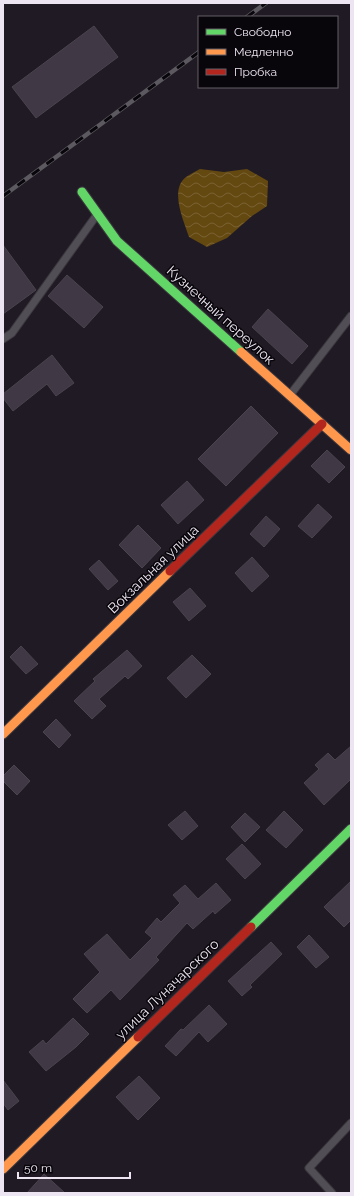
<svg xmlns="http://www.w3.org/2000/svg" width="354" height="1196" font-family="Raleway,sans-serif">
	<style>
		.water { fill: url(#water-waves) }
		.building { fill: #413846; stroke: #49444d }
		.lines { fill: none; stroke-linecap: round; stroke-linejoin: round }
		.lane-casing { stroke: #3b373e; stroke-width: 9 }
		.fast-casing { stroke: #3b373e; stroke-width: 11 }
		.slow-casing { stroke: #3b373e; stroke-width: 11 }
		.jam-casing { stroke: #3b373e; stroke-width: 11 }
		.lane { stroke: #524e56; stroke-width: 7 }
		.fast { stroke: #63d668; stroke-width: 9 }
		.slow { stroke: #ff974d; stroke-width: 9 }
		.jam { stroke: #b3261e; stroke-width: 9 }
		.rail-casing { stroke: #5d5960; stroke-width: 4.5 }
		.rail { stroke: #08050b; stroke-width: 3; stroke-dasharray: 9; stroke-linecap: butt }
		.labels { text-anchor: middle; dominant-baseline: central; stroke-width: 3; stroke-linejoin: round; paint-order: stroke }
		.street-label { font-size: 14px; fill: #ede6f2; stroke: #08050b }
	</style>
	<defs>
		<pattern id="water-waves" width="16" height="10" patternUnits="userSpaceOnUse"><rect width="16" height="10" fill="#634810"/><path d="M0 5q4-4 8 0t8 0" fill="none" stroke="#7a6233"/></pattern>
	</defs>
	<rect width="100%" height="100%" fill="#201a24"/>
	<path class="water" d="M200,169L224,172L247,169L268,181L267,206L252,216L227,238L207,247L189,237C184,221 169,190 186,177C190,174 195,172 200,169Z"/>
	<g class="building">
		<polygon points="94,26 118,57 36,118 12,87"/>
		<polygon points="3,245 36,290 3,314"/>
		<polygon points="67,275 103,307 84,328 48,296"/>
		<polygon points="268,309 308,346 292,364 252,327"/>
		<polygon points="52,355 74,383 56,396 47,384 13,411 3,398 3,394"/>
		<polygon points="251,406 278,433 226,486 198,459"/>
		<polygon points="327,450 345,467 329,483 311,466"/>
		<polygon points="187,481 204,500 178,524 161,505"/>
		<polygon points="318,504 332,517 312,538 298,526"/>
		<polygon points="266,516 280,529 264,547 250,534"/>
		<polygon points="138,525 161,548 142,568 119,545"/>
		<polygon points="252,557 269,576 252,592 235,573"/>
		<polygon points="99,560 118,581 108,590 89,569"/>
		<polygon points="190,588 206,606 189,621 173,602"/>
		<polygon points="21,646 38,664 26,674 10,657"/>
		<polygon points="127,650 142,666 128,679 125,676 99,699 106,706 92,719 74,701 95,681 93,679"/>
		<polygon points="192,655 211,674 186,698 167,678"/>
		<polygon points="56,719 71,735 59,748 43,732"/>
		<polygon points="351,746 351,779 324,805 304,783 319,769 315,765 328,753 335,760"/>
		<polygon points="14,765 30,781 17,795 3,781 3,776"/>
		<polygon points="185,811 198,826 182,840 168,825"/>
		<polygon points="284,811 303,830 286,848 266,830"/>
		<polygon points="245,813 260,827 245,842 231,827"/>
		<polygon points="242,844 261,864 245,879 226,859"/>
		<polygon points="351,881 351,920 344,927 324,907"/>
		<polygon points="216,883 231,900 215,914 213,911 193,929 187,923 156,957 159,960 120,1000 111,990 87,1013 73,999 100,972 84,954 107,934 130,960 152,938 145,932 157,918 161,922 180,903 173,895 185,885 198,899"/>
		<polygon points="309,935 329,957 316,968 297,947"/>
		<polygon points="271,942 282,954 250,985 252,987 242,996 228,981"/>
		<polygon points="209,1005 227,1024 208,1042 199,1032 176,1056 165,1046 181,1029 183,1030"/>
		<polygon points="73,1018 89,1034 76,1047 46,1071 29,1052 43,1040 46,1044"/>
		<polygon points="139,1076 160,1098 138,1120 116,1097"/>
		<polygon points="3,1080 19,1101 8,1110 3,1103"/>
		<polygon points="44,1174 65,1193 27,1193"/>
	</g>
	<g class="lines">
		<g class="lane-casing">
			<g id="lane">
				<polyline points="3,339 12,333 96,216"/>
				<polyline points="290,395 351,316"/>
				<polyline points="332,1193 309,1168 351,1123"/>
			</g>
		</g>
		<g class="fast-casing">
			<g id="fast">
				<polyline points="82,192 117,241 241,352"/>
				<polyline points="251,927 351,829"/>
			</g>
		</g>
		<g class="slow-casing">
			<g id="slow">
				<polyline points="241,352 351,450"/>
				<polyline points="3,734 170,571"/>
				<polyline points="3,1169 138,1037"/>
			</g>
		</g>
		<g class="jam-casing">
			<g id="jam">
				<polyline points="170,571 322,424"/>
				<polyline points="138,1037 251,927"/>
			</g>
		</g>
		<use href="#lane" class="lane"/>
		<use href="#fast" class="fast"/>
		<use href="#slow" class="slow"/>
		<use href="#jam" class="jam"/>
		<g class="rail-casing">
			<g id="rail">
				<polyline points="247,17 266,3"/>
				<polyline points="3,196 199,52"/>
			</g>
		</g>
		<use href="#rail" class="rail"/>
	</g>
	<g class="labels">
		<g class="street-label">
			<text transform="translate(221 315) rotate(42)">Кузнечный переулок</text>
			<text transform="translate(153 569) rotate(-44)">Вокзальная улица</text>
			<text transform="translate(167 989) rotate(-44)">улица Луначарского</text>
		</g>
	</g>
	<rect width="354" height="1196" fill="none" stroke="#ede6f2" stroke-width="8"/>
	<rect x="198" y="16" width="140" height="72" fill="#08050b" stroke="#645f67"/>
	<rect x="206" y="29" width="20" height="6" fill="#63d668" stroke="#645f67"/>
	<text x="234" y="36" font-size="12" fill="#ede6f2">Свободно</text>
	<rect x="206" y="49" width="20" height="6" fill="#ff974d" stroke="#645f67"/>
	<text x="234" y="56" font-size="12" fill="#ede6f2">Медленно</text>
	<rect x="206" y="69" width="20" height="6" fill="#b3261e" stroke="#645f67"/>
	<text x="234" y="76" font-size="12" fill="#ede6f2">Пробка</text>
	<path d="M18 1172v6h112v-6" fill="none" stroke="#ede6f2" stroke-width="2"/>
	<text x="24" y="1172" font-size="12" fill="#ede6f2" stroke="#08050b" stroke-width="3" paint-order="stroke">50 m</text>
</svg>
